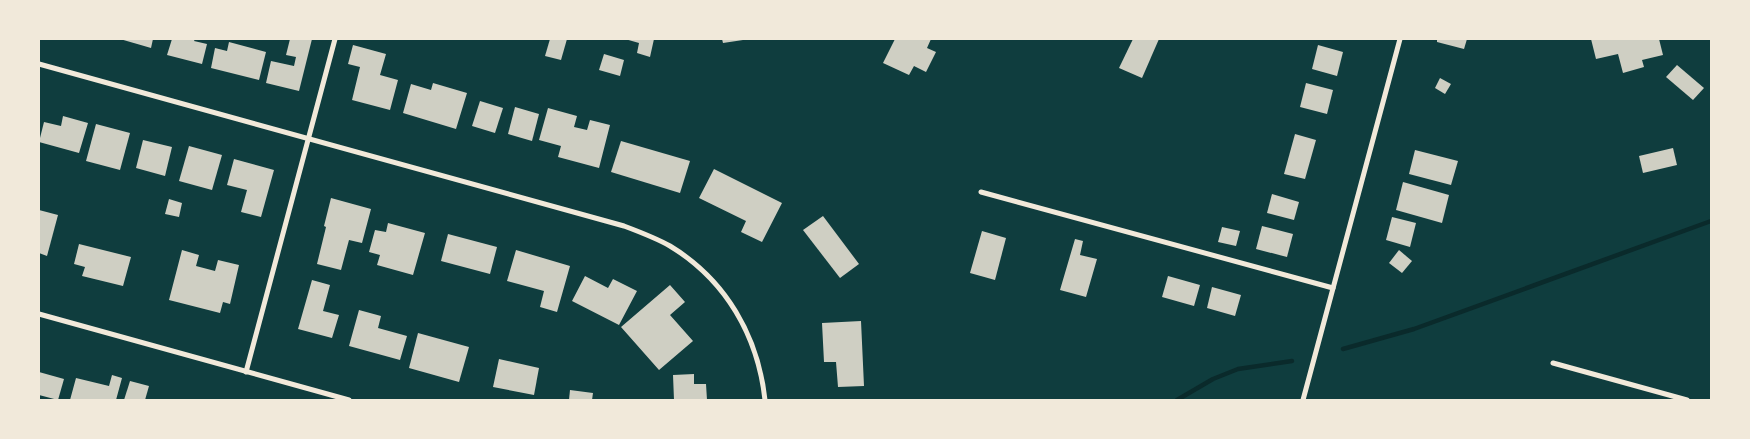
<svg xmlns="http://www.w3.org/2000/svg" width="1750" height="439" font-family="Karla,sans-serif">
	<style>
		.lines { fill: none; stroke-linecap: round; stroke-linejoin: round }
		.stream { stroke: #0a2a2b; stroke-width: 4.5 }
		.building { fill: #cfcfc3 }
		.minor { stroke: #f1e9da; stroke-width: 5 }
	</style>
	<rect width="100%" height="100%" fill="#0f3d3e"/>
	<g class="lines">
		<g class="stream">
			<polyline points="1343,349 1414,329 1711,221"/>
			<polyline points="1177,400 1213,379 1238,369 1292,361"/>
		</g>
	</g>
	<g class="building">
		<polygon points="120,39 153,39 151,48"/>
		<polygon points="172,39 195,39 194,41 207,44 202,64 167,55"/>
		<polygon points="290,39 312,39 299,91 266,83 271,61 294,66 296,57 286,55"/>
		<polygon points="550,39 567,39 561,60 545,56"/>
		<polygon points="625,39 654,39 650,57 637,53 639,43"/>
		<polygon points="722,39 743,39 743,40 723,43"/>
		<polygon points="895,39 931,39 927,48 936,52 926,72 914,66 909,75 883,63"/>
		<polygon points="1133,39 1159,39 1142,78 1119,68"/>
		<polygon points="1437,39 1467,39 1464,49 1437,42"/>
		<polygon points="1591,39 1659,39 1663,55 1642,60 1644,67 1623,73 1618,54 1596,59"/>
		<polygon points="229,42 266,52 259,80 211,68 215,48 227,51"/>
		<polygon points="353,45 386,54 380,75 398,80 390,110 352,100 360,67 348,64"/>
		<polygon points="1318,45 1343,52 1337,76 1312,69"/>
		<polygon points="604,54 624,60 620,76 599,70"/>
		<polygon points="1677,65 1704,88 1693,100 1666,77"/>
		<polygon points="1440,78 1451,84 1445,94 1435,88"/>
		<polygon points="433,83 467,93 456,129 403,113 411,84 431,90"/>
		<polygon points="1306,83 1333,90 1327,114 1300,107"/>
		<polygon points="480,101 503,108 495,133 472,126"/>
		<polygon points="515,107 539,114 532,141 508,134"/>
		<polygon points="548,108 577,116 574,127 587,130 590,120 610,125 599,168 558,157 561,146 539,140"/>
		<polygon points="63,116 88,123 79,153 39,142 44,122 61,126"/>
		<polygon points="96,124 130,133 120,170 86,161"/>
		<polygon points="1295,134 1316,140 1305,179 1284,174"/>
		<polygon points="143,140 172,147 165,176 136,168"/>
		<polygon points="621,141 690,161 680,193 611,172"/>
		<polygon points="189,146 222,155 212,190 179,181"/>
		<polygon points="1673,148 1677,165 1643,173 1639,156"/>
		<polygon points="1415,150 1458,161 1451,185 1409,174"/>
		<polygon points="234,159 274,170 261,217 241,212 247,190 227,185"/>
		<polygon points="714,169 782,203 762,242 741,232 746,221 699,198"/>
		<polygon points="1403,182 1449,195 1442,223 1396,210"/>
		<polygon points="1272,194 1299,202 1294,220 1267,213"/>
		<polygon points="331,198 371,209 362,243 349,240 341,270 317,264 326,227 324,226"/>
		<polygon points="169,199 182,203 179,217 165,214"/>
		<polygon points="39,210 58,215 47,256 39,253"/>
		<polygon points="823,216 859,264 840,278 803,230"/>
		<polygon points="1392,217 1416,223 1410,247 1386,240"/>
		<polygon points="388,223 425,233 413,275 377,265 380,255 369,252 375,230 386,232"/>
		<polygon points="1262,226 1293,234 1287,257 1256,249"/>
		<polygon points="1222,227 1240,231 1236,246 1218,242"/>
		<polygon points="982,231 1006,238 995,280 970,273"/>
		<polygon points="448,234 497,247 490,274 441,261"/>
		<polygon points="1075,239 1083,241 1080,255 1097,259 1086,297 1060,290"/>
		<polygon points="79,244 131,257 123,286 82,276 85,267 74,264"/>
		<polygon points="182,250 199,255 196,266 215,271 218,260 239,265 230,304 223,302 220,313 169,300"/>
		<polygon points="516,250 570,266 557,312 540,307 544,291 507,281"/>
		<polygon points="1399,250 1412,261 1402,273 1389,263"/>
		<polygon points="585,276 608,288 613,279 637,291 619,325 572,301"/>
		<polygon points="1168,276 1200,285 1194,306 1162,297"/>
		<polygon points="312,280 330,285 323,311 339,315 332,338 298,329"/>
		<polygon points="670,285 685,302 670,315 693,341 659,370 621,327"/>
		<polygon points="1212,287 1241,295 1235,316 1207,308"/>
		<polygon points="359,310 381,316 378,328 407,336 400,360 349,346"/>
		<polygon points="861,321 864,386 838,387 836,362 824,362 822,323"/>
		<polygon points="418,333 469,347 459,382 409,368"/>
		<polygon points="499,359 539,368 534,395 493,387"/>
		<polygon points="39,372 64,379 58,400 39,395"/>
		<polygon points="694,374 694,384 706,384 707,400 674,400 673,375"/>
		<polygon points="112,375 122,378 116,400 70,400 76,378 109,386"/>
		<polygon points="130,381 149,386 145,400 124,400"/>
		<polygon points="570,390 593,393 592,400 569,400"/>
	</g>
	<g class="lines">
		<g class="minor">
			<path d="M39,64L624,226C640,232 656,238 670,246C726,280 758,336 765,400"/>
			<polyline points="981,192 1333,288"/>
			<polyline points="39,314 349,400"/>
			<polyline points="1553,363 1687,400"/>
			<polyline points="246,372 335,39"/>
			<polyline points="1303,400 1400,39"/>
		</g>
	</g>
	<rect width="1750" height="439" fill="none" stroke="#f1e9da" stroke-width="80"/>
</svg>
